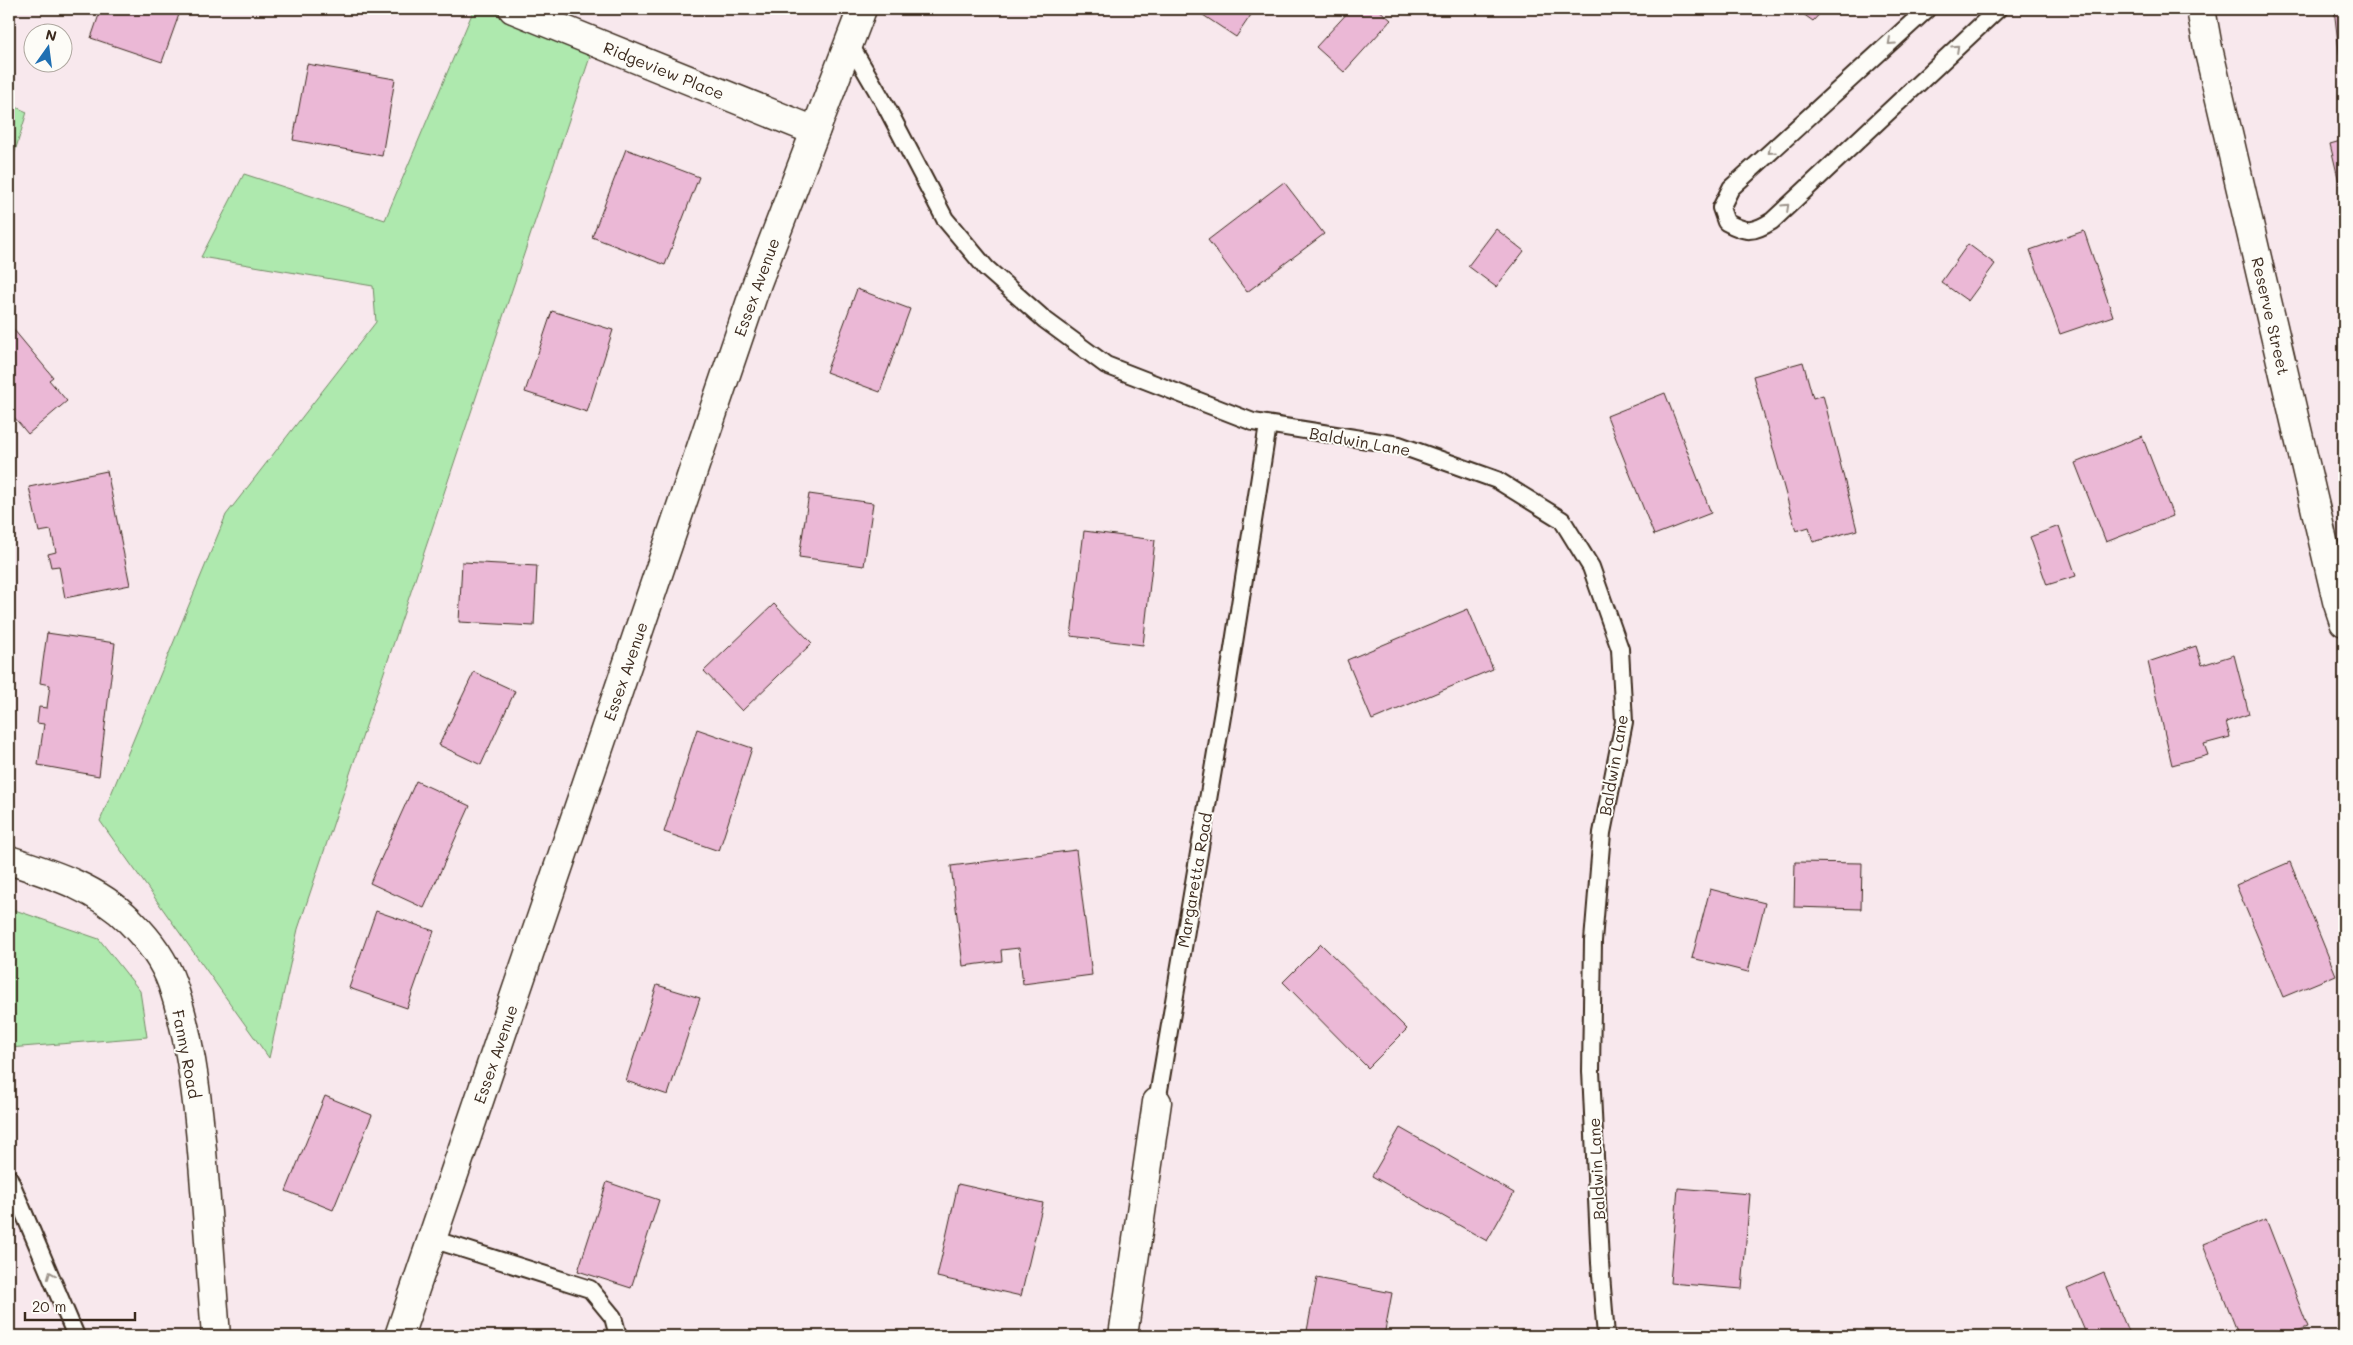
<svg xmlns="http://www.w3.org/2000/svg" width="2353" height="1345" font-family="Mali,sans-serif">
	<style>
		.green { fill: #aee9ae; stroke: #748a66 }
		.building { fill: #ebb8d6; stroke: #3b2a1e }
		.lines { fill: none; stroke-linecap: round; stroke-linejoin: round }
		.lane-casing { stroke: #3b2a1e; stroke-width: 20 }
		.street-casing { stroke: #3b2a1e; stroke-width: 31 }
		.secondary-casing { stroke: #3b2a1e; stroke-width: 31 }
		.lane { stroke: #fdfcf7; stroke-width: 16 }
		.street { stroke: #fdfcf7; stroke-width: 28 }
		.secondary { stroke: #fdfcf7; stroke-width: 28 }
		.oneway { stroke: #9c938a }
		.labels { text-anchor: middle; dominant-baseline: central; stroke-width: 4; stroke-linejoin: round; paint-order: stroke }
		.street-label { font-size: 16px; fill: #3b2a1e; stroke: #fdfcf7 }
	</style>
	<rect width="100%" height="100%" fill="#f8e8ed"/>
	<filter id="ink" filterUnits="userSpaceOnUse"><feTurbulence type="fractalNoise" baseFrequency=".02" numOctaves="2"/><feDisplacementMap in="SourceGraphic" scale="10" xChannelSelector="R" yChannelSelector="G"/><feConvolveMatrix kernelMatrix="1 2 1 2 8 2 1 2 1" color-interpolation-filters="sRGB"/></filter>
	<g filter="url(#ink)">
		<g class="green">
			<polygon points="474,9 518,9 595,42 298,929 269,1058 100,821 226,515 376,322 373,286 201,257 244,174 385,220"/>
			<polygon points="9,104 27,112 9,171"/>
			<polygon points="9,908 99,939 140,991 147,1037 9,1048"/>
		</g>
		<g class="building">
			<polygon points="101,9 181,9 162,62 91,38"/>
			<polygon points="1194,9 1255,9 1236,37"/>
			<polygon points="1351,9 1378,9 1391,20 1344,72 1316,47"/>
			<polygon points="1796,9 1824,9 1813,21"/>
			<polygon points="2334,9 2344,9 2344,68 2341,68"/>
			<polygon points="307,64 395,79 382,156 293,140"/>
			<polygon points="2344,140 2344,203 2330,144"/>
			<polygon points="626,149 699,177 665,265 592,237"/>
			<polygon points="1284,182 1324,234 1247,292 1208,240"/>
			<polygon points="1496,229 1524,251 1496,287 1468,266"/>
			<polygon points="2084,231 2113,316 2060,334 2030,250"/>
			<polygon points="1968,244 1995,264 1968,301 1941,282"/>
			<polygon points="857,289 910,309 880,392 826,372"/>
			<polygon points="552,311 613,330 587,412 525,392"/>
			<polygon points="9,324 53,377 49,380 67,401 28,434 9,411"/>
			<polygon points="1803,362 1813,398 1823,395 1857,530 1813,542 1809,527 1796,531 1753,376"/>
			<polygon points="1665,393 1711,513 1654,535 1607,416"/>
			<polygon points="2142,436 2173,516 2106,542 2075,463"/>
			<polygon points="107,471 130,585 65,598 59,566 51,567 48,554 56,552 51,530 39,532 29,487"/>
			<polygon points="809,494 873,503 864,566 799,557"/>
			<polygon points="2059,526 2076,576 2047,585 2030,537"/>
			<polygon points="1084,531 1155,540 1143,645 1071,636"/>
			<polygon points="462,562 537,566 534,626 459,622"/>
			<polygon points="774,604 812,643 742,711 704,671"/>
			<polygon points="1468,609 1493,669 1372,720 1347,660"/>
			<polygon points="47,633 115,643 99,776 38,765 44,724 37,723 39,707 47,708 50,685 40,683"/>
			<polygon points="2196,646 2202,665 2234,655 2249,714 2226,722 2230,737 2204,744 2208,755 2172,765 2148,662"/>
			<polygon points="474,672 515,691 481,765 439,745"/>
			<polygon points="697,729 752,748 719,851 664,832"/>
			<polygon points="416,781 470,806 424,908 370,883"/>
			<polygon points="1076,850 1092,975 1023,984 1019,948 1001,950 1002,961 963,966 951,866"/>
			<polygon points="1795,862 1862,863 1861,909 1794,907"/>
			<polygon points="2290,862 2336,975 2283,997 2236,885"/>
			<polygon points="1710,889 1765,903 1748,972 1692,958"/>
			<polygon points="376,911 434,931 407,1008 349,988"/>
			<polygon points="1321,944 1407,1029 1368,1068 1283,982"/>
			<polygon points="657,985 700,998 668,1095 626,1081"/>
			<polygon points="325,1096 372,1115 333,1210 286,1191"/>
			<polygon points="1400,1128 1514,1193 1487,1241 1372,1176"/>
			<polygon points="607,1182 659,1200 631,1288 578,1271"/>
			<polygon points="958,1184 1043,1203 1021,1296 937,1277"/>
			<polygon points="1678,1188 1750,1194 1742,1289 1670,1283"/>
			<polygon points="2266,1219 2308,1327 2283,1336 2239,1336 2203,1244"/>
			<polygon points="2104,1273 2130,1336 2087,1336 2067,1289"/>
			<polygon points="1317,1278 1392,1293 1384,1336 1306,1336"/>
		</g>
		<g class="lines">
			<g class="lane-casing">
				<g id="lane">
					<path d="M1927,9L1731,188L1721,208L1726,222C1746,233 1753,233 1772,221L1998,9"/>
					<polyline points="848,41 887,108 945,219 986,268 1045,320 1106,365 1253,422 1399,445 1497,480 1562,520 1591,567 1620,649 1624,722 1602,833 1593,941 1591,1071 1600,1263 1606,1336"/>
					<polyline points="1157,1102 1228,681 1268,425"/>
					<polyline points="9,1178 76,1336"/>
					<polyline points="432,1239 590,1289 613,1317 618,1336"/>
				</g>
			</g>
			<g class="street-casing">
				<g id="street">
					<polyline points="513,9 815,131"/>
					<polyline points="2201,9 2208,48 2337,601 2344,622"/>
					<polyline points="399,1336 757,283 862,9"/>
					<polyline points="1123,1336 1157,1102"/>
				</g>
			</g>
			<g class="secondary-casing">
				<path id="secondary" d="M9,860C52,874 97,888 130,921C147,938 164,960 172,983C189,1033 196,1087 201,1140C207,1205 211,1271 216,1336"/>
			</g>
			<use href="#lane" class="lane"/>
			<use href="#street" class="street"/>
			<use href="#secondary" class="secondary"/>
		</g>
		<defs><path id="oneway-chevron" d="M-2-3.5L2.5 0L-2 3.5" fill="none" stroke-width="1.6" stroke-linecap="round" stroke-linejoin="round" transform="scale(1.25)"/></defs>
		<g class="oneway">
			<use href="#oneway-chevron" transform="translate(1891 42) rotate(138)"/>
			<use href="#oneway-chevron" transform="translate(1956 48) rotate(-43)"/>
			<use href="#oneway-chevron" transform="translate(1771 151) rotate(138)"/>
			<use href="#oneway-chevron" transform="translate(1786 207) rotate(-43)"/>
			<use href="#oneway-chevron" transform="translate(51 1275) rotate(-112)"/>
		</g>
	</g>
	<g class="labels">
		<g class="street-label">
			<text transform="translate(664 70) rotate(22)">Ridgeview Place</text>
			<text transform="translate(756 287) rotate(-70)">Essex Avenue</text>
			<text transform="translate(2271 316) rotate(77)">Reserve Street</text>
			<text transform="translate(1360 441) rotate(10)">Baldwin Lane</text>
			<text transform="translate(625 671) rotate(-71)">Essex Avenue</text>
			<text transform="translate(1613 765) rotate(-80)">Baldwin Lane</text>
			<text transform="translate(1194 880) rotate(-80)">Margaretta Road</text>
			<text transform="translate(187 1054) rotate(79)">Fanny Road</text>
			<text transform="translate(495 1054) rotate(-71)">Essex Avenue</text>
			<text transform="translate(1596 1169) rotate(-93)">Baldwin Lane</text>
		</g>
	</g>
	<rect width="2353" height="1345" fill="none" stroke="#fdfcf7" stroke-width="30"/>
	<rect x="15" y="15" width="2323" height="1315" fill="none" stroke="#3b2a1e" stroke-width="2" filter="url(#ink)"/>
	<g transform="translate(48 48) rotate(14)"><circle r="24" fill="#fdfcf7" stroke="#afa8a0"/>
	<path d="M0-4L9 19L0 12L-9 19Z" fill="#1f6fb2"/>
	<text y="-8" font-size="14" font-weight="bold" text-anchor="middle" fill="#3b2a1e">N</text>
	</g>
	<path d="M25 1312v8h110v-8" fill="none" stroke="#3b2a1e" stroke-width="2.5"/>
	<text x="32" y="1312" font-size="15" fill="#3b2a1e" stroke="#fdfcf7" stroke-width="4" paint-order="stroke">20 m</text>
</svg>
